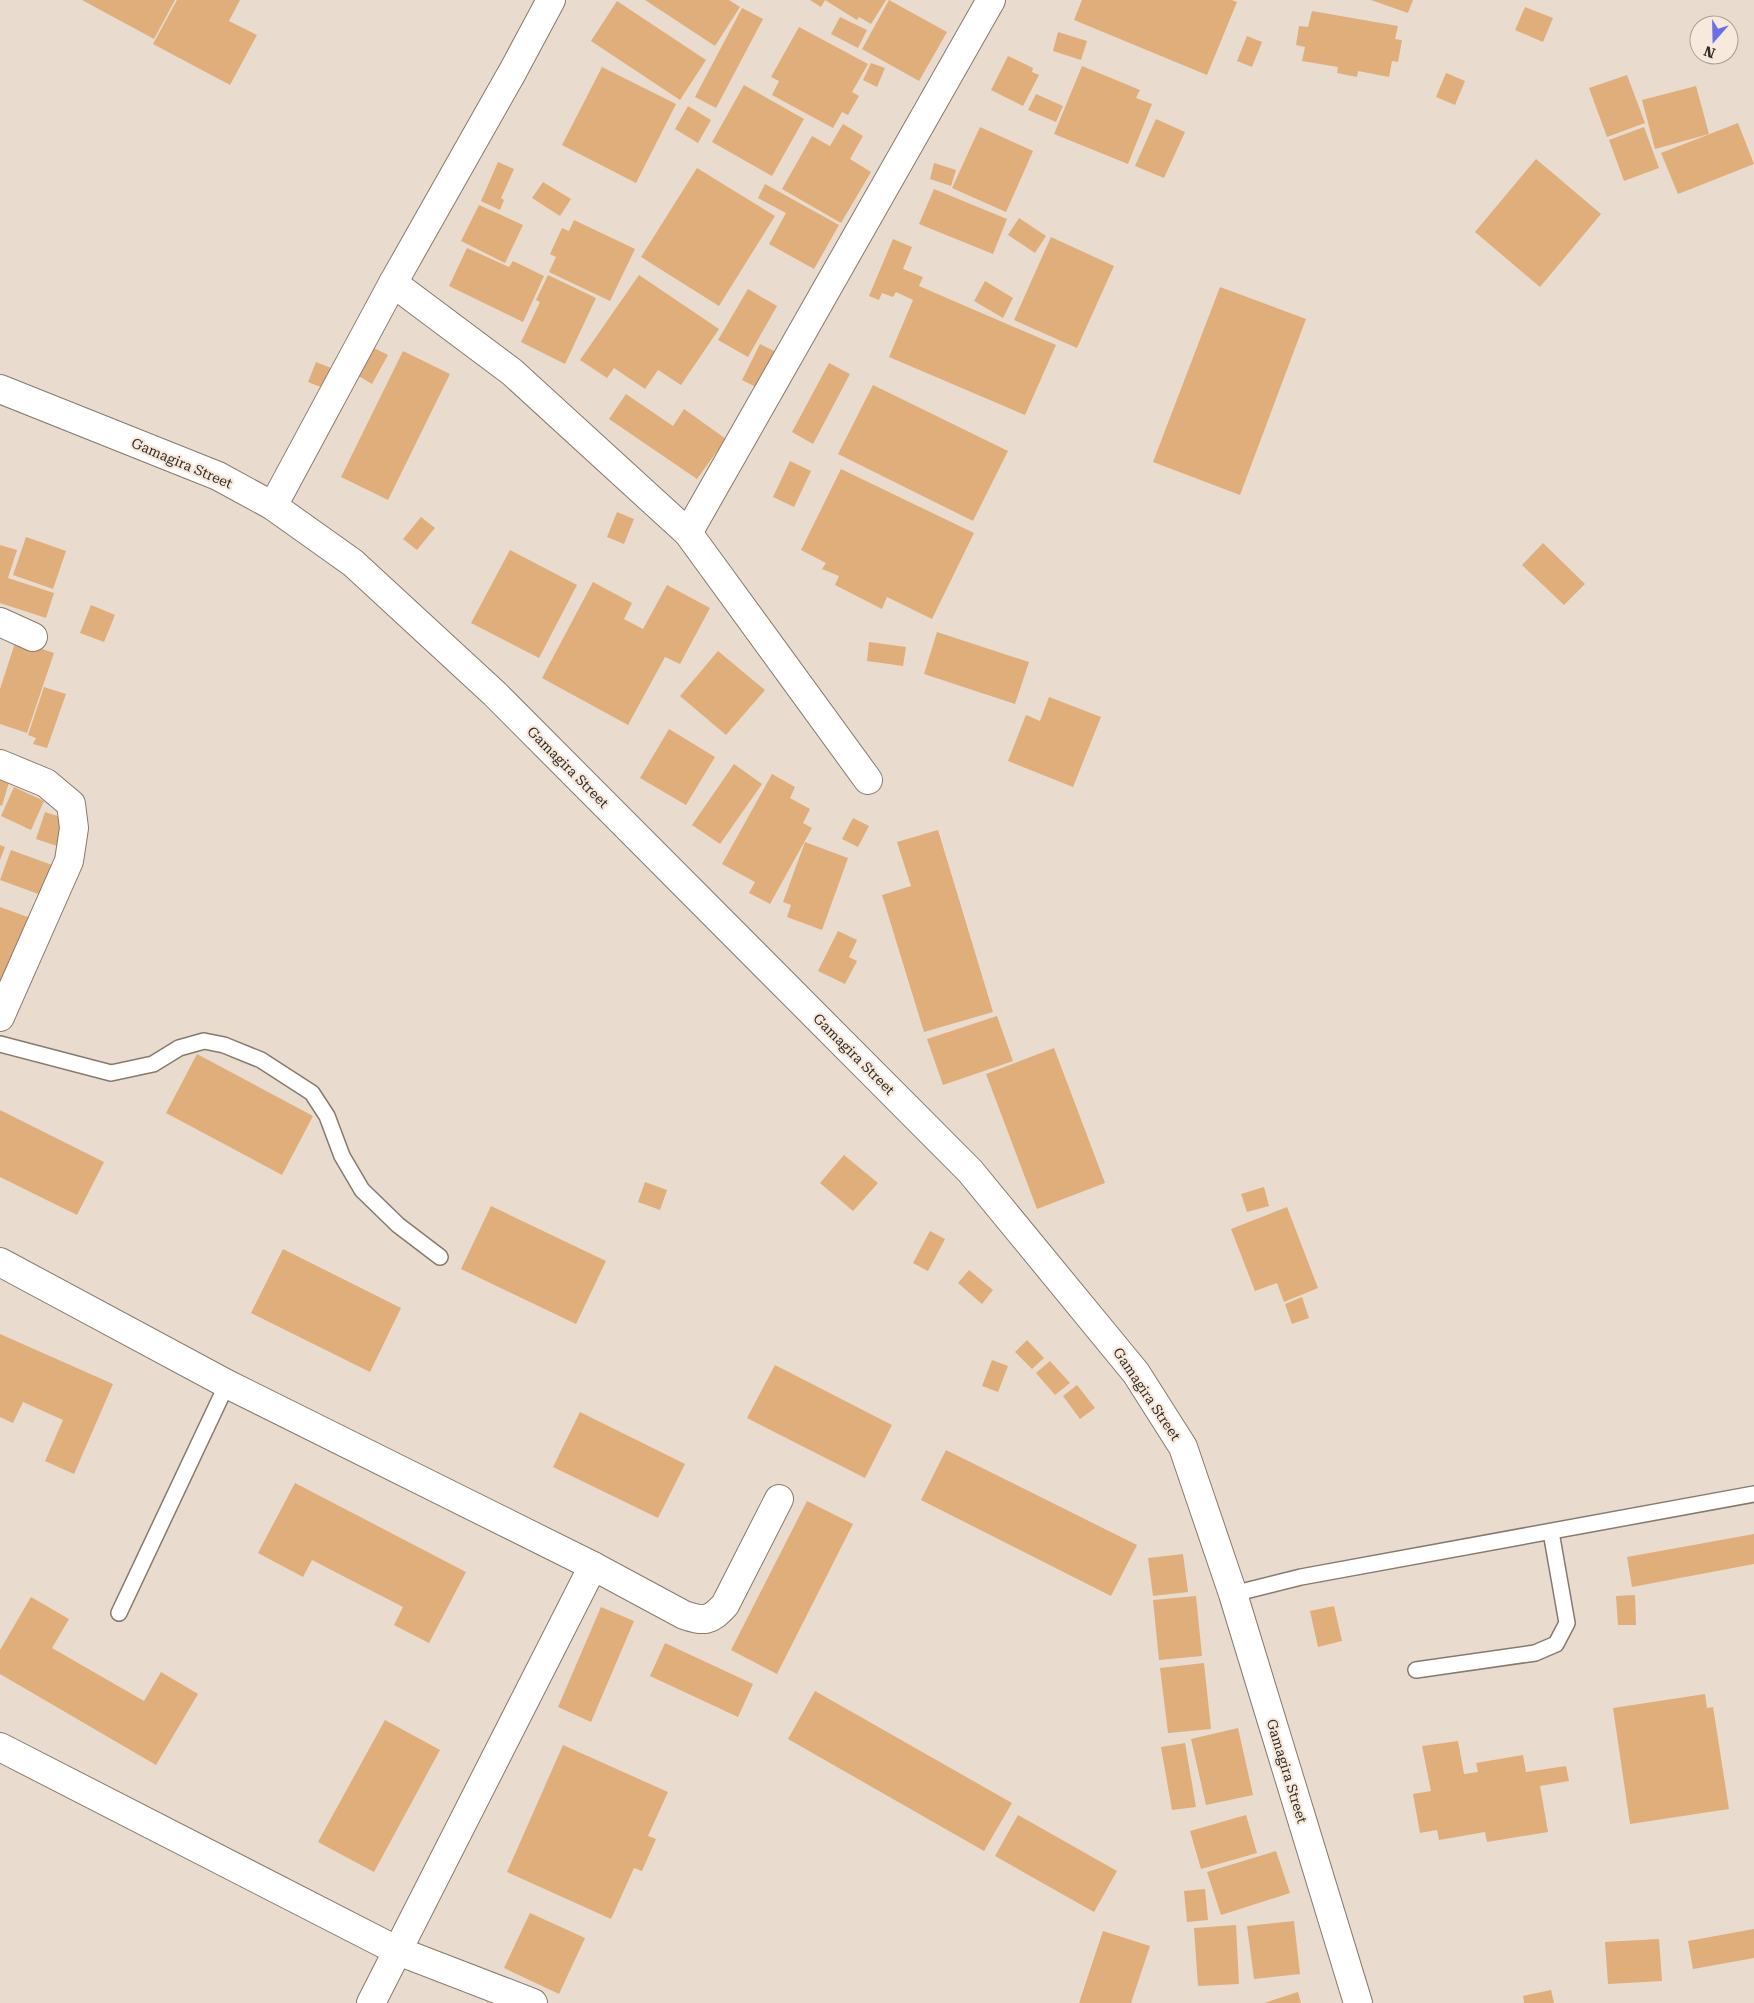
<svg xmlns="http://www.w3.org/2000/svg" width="1754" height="2003" font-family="'Roboto Serif',serif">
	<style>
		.building { fill: #dfae7a }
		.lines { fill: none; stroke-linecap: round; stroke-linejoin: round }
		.service-casing { stroke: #867a6e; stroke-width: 18 }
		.minor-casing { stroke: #867a6e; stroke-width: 30 }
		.tertiary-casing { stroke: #867a6e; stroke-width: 30 }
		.service { stroke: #fff; stroke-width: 15 }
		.minor { stroke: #fff; stroke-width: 28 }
		.tertiary { stroke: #fff; stroke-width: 28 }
		.labels { text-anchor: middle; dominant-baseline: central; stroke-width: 4.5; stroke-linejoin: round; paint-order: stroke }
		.street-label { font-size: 14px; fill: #332d28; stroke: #f7e9db }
	</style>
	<rect width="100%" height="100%" fill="#e9dcce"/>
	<g class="building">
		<polygon points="82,0 175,0 154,39"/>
		<polygon points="177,0 240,0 229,21 257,35 230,85 153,44"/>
		<polygon points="645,0 729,0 740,7 715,46"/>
		<polygon points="810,0 886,0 871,24 859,17 857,20 825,0 821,7"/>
		<polygon points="889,0 947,32 919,81 862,49"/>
		<polygon points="1082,0 1232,0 1237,2 1207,75 1074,20"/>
		<polygon points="1371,0 1413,0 1408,13"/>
		<polygon points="617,1 706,60 680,100 591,41"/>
		<polygon points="1525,7 1553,18 1543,42 1515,30"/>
		<polygon points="742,8 763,19 716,108 695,97"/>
		<polygon points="1312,11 1398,26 1395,39 1402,40 1398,62 1392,61 1389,77 1358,71 1357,77 1337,73 1338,67 1302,61 1305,47 1296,45 1299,26 1308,27"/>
		<polygon points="840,17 867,30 858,48 831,34"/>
		<polygon points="799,27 868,64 852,92 859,96 848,115 842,112 833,128 772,95 779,81 771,77"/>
		<polygon points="1058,32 1087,41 1081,60 1053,51"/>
		<polygon points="1247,36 1262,42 1252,67 1237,61"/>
		<polygon points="1008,56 1033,68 1032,72 1039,75 1023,106 991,90"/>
		<polygon points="871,63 885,68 877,87 863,80"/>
		<polygon points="1082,66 1140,90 1136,98 1152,104 1128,164 1054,134"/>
		<polygon points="602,67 676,104 636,183 562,145"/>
		<polygon points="1446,73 1465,81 1455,105 1436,97"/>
		<polygon points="1627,75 1645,123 1607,137 1589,88"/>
		<polygon points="744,85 804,119 772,176 712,142"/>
		<polygon points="1696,86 1709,134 1655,149 1642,100"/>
		<polygon points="1036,94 1063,106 1056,122 1028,110"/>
		<polygon points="688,106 711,120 698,143 675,129"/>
		<polygon points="1156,119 1185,132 1164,178 1135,166"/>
		<polygon points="1738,123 1754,164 1678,194 1661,153"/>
		<polygon points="843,124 863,136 850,159 871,172 841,223 782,189 812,136 830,146"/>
		<polygon points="980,127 1033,151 1006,212 952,188"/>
		<polygon points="1644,127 1659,168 1624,181 1609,140"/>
		<polygon points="1536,159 1601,214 1540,287 1475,232"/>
		<polygon points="498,162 514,169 501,198 504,200 500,210 481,201"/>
		<polygon points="934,163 956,170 951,186 930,179"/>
		<polygon points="697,168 775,216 719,306 641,257"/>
		<polygon points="543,182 571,199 560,216 532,198"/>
		<polygon points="765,184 839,225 814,269 769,244 786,213 758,198"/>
		<polygon points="934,189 1007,219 993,254 919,224"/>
		<polygon points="479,205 523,225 505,263 461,241"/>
		<polygon points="1019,218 1046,236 1035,253 1008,235"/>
		<polygon points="574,220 635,249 610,301 549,272 556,257 550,254 562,228 569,231"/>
		<polygon points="1051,237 1114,266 1077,348 1014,320"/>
		<polygon points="893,239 912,247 903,269 923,277 919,286 1056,345 1025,415 889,357 913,300 896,292 893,297 882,293 879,300 869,296"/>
		<polygon points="467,248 509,267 513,261 544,276 523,322 449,286"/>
		<polygon points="548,275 596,298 565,364 521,342 540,302 536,300"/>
		<polygon points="639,275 719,329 681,385 658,370 645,389 614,368 607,378 580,360"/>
		<polygon points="985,281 1013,298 1003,318 974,301"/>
		<polygon points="1220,287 1306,319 1240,495 1153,462"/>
		<polygon points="748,289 777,306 748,357 718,340"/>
		<polygon points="760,344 776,352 758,388 742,380"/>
		<polygon points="372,347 388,355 372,384 357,375"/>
		<polygon points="403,351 450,374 388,500 341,477"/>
		<polygon points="316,362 331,368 323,388 308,382"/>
		<polygon points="829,363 850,374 813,444 792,432"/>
		<polygon points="873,385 1008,451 973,521 838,454"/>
		<polygon points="626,394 673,426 684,409 726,439 697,479 609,419"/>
		<polygon points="790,461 811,471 794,507 773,497"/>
		<polygon points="841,469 974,533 932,619 887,597 882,609 835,585 839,576 822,569 826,563 801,550"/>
		<polygon points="617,512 634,519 624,544 607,537"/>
		<polygon points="421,517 435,528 417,550 403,539"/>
		<polygon points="26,537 66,551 53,589 13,575"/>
		<polygon points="1543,543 1585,584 1564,605 1522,565"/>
		<polygon points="0,545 17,550 8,578 54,593 46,618 0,603"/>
		<polygon points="510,550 577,585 539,658 471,623"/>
		<polygon points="593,582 632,603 624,619 643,629 667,585 710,608 680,664 665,657 628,725 542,678"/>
		<polygon points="91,605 115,615 104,642 80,633"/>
		<polygon points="937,632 1029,662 1015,704 924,674"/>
		<polygon points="16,640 54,653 27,733 0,724 0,689"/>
		<polygon points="869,642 906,647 903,666 867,661"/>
		<polygon points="718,651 765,690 726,735 680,696"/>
		<polygon points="44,687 66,694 47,748 33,744 36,738 28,735"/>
		<polygon points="1049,697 1101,717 1073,787 1008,761 1026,715 1040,721"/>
		<polygon points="669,729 715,757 686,805 640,778"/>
		<polygon points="734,764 762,784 720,844 692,825"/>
		<polygon points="0,772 11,775 2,806 0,805"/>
		<polygon points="772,774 795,787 790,798 810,809 803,823 812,828 770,904 749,893 755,882 722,864"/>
		<polygon points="14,787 44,801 31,830 1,816"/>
		<polygon points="45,812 70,820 60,847 36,839"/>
		<polygon points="853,818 869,826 858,847 842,839"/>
		<polygon points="938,830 993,1012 924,1032 882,895 911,886 897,842"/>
		<polygon points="805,842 848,858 822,930 787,917 791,905 783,902"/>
		<polygon points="0,845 5,847 0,860"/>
		<polygon points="11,850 52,865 41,895 0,880"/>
		<polygon points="0,907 36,920 11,985 0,980"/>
		<polygon points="838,931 857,940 849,957 857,961 845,984 818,971"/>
		<polygon points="997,1016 1013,1061 943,1085 927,1039"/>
		<polygon points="1054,1048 1105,1183 1037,1209 986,1074"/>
		<polygon points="197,1054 313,1116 282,1175 166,1113"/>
		<polygon points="0,1110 104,1162 77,1215 0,1177"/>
		<polygon points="844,1155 878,1183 853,1211 820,1183"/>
		<polygon points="645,1182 667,1190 660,1210 638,1202"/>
		<polygon points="1264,1187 1269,1206 1247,1212 1241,1194"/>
		<polygon points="491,1206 606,1261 576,1324 461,1269"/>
		<polygon points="1287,1207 1318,1288 1284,1302 1277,1283 1255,1291 1231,1229"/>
		<polygon points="930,1231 945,1239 928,1271 913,1263"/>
		<polygon points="283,1249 401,1308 370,1372 251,1313"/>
		<polygon points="969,1270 993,1290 982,1304 958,1283"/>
		<polygon points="1302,1297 1309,1318 1292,1324 1285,1304"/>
		<polygon points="0,1334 113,1384 74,1474 45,1461 63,1420 23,1402 13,1423 0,1417"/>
		<polygon points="1027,1340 1044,1358 1032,1369 1015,1352"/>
		<polygon points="992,1360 1008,1366 998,1392 982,1386"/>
		<polygon points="1050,1361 1070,1383 1055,1395 1036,1373"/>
		<polygon points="775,1365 892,1425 865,1478 747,1418"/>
		<polygon points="1077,1385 1095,1408 1080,1419 1063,1396"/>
		<polygon points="580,1412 685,1464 658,1518 553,1467"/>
		<polygon points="946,1450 1137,1545 1111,1596 921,1500"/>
		<polygon points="295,1483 466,1572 429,1643 394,1625 403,1607 312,1560 303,1577 258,1553"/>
		<polygon points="807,1501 853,1524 777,1674 731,1650"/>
		<polygon points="1754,1534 1754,1564 1632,1587 1627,1557"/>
		<polygon points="1183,1554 1188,1592 1153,1596 1148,1558"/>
		<polygon points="1635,1595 1636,1625 1618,1625 1616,1596"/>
		<polygon points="1196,1596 1202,1656 1159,1660 1153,1600"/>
		<polygon points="31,1597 69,1619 52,1648 144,1701 161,1672 198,1694 156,1765 0,1674 0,1650"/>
		<polygon points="1334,1606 1342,1641 1318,1647 1310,1611"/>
		<polygon points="601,1607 634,1621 591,1722 558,1707"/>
		<polygon points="665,1643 753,1684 738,1717 650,1676"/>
		<polygon points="1204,1663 1211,1729 1168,1733 1160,1668"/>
		<polygon points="815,1691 1012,1803 984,1851 788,1739"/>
		<polygon points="1705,1694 1707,1708 1713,1707 1729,1809 1630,1824 1613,1708"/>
		<polygon points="385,1720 440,1750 374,1872 318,1842"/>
		<polygon points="1238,1728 1253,1795 1206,1805 1191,1739"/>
		<polygon points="1458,1741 1464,1774 1478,1772 1476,1763 1523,1755 1526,1772 1566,1766 1569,1781 1540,1786 1548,1832 1487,1842 1485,1832 1439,1840 1437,1830 1420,1833 1413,1794 1431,1791 1422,1746"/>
		<polygon points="1185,1743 1196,1807 1172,1810 1161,1747"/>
		<polygon points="563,1745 668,1792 648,1836 656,1839 642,1871 634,1868 611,1919 507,1872"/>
		<polygon points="1018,1815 1117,1871 1094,1912 995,1856"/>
		<polygon points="1246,1815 1257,1853 1201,1869 1190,1831"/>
		<polygon points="1276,1851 1290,1893 1221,1915 1207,1872"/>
		<polygon points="1205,1889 1208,1920 1187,1922 1184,1891"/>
		<polygon points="530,1913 585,1938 559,1994 504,1968"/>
		<polygon points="1294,1921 1300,1974 1254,1979 1247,1926"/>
		<polygon points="1236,1925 1239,1984 1198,1986 1194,1928"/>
		<polygon points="1754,1929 1754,1958 1693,1969 1688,1941"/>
		<polygon points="1103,1931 1150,1946 1131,2003 1079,2003"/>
		<polygon points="1659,1939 1662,1981 1608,1984 1605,1942"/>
		<polygon points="1551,1990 1554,2003 1524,2003 1523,1996"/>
		<polygon points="1298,1992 1301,2003 1264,2003"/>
	</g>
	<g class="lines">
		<g class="service-casing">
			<g id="service">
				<polyline points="0,1044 111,1073 153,1064 179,1048 204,1041 224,1045 261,1060 312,1093 327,1116 342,1156 362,1190 398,1225 440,1257"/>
				<polyline points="1233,1594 1301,1577 1754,1494"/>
				<polyline points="119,1613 227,1384"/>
				<polyline points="1416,1670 1535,1653 1556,1644 1567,1623 1551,1532"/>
			</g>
		</g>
		<g class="minor-casing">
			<g id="minor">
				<polyline points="393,283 512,372 688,533 868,780"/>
				<polyline points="273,506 393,283 513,71 551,0"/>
				<polyline points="688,533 991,0"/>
				<polyline points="0,622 33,637"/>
				<polyline points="0,764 46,783 71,804 74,828 69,861 0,1017"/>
				<path d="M0,1262L227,1384L593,1566L684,1615C705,1622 710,1621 725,1605L779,1499"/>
				<polyline points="0,1747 398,1951 533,2003"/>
				<polyline points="371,2003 593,1566"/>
			</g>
		</g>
		<g class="tertiary-casing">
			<polyline id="tertiary" points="0,389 218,476 273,506 353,563 495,694 970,1171 1136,1373 1183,1447 1233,1594 1358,2003"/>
		</g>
		<use href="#service" class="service"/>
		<use href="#minor" class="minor"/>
		<use href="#tertiary" class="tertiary"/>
	</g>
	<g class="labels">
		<g class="street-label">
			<text transform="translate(182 463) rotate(23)">Gamagira Street</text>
			<text transform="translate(568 767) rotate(45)">Gamagira Street</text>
			<text transform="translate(854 1054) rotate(45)">Gamagira Street</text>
			<text transform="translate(1147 1394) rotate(56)">Gamagira Street</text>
			<text transform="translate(1287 1771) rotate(73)">Gamagira Street</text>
		</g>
	</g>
	<g transform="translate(1714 40) rotate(200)"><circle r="24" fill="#f7e9db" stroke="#a99e93"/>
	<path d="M0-4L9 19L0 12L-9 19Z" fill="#6b6ee7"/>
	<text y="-8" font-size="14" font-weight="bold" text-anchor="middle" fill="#332d28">N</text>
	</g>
</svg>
